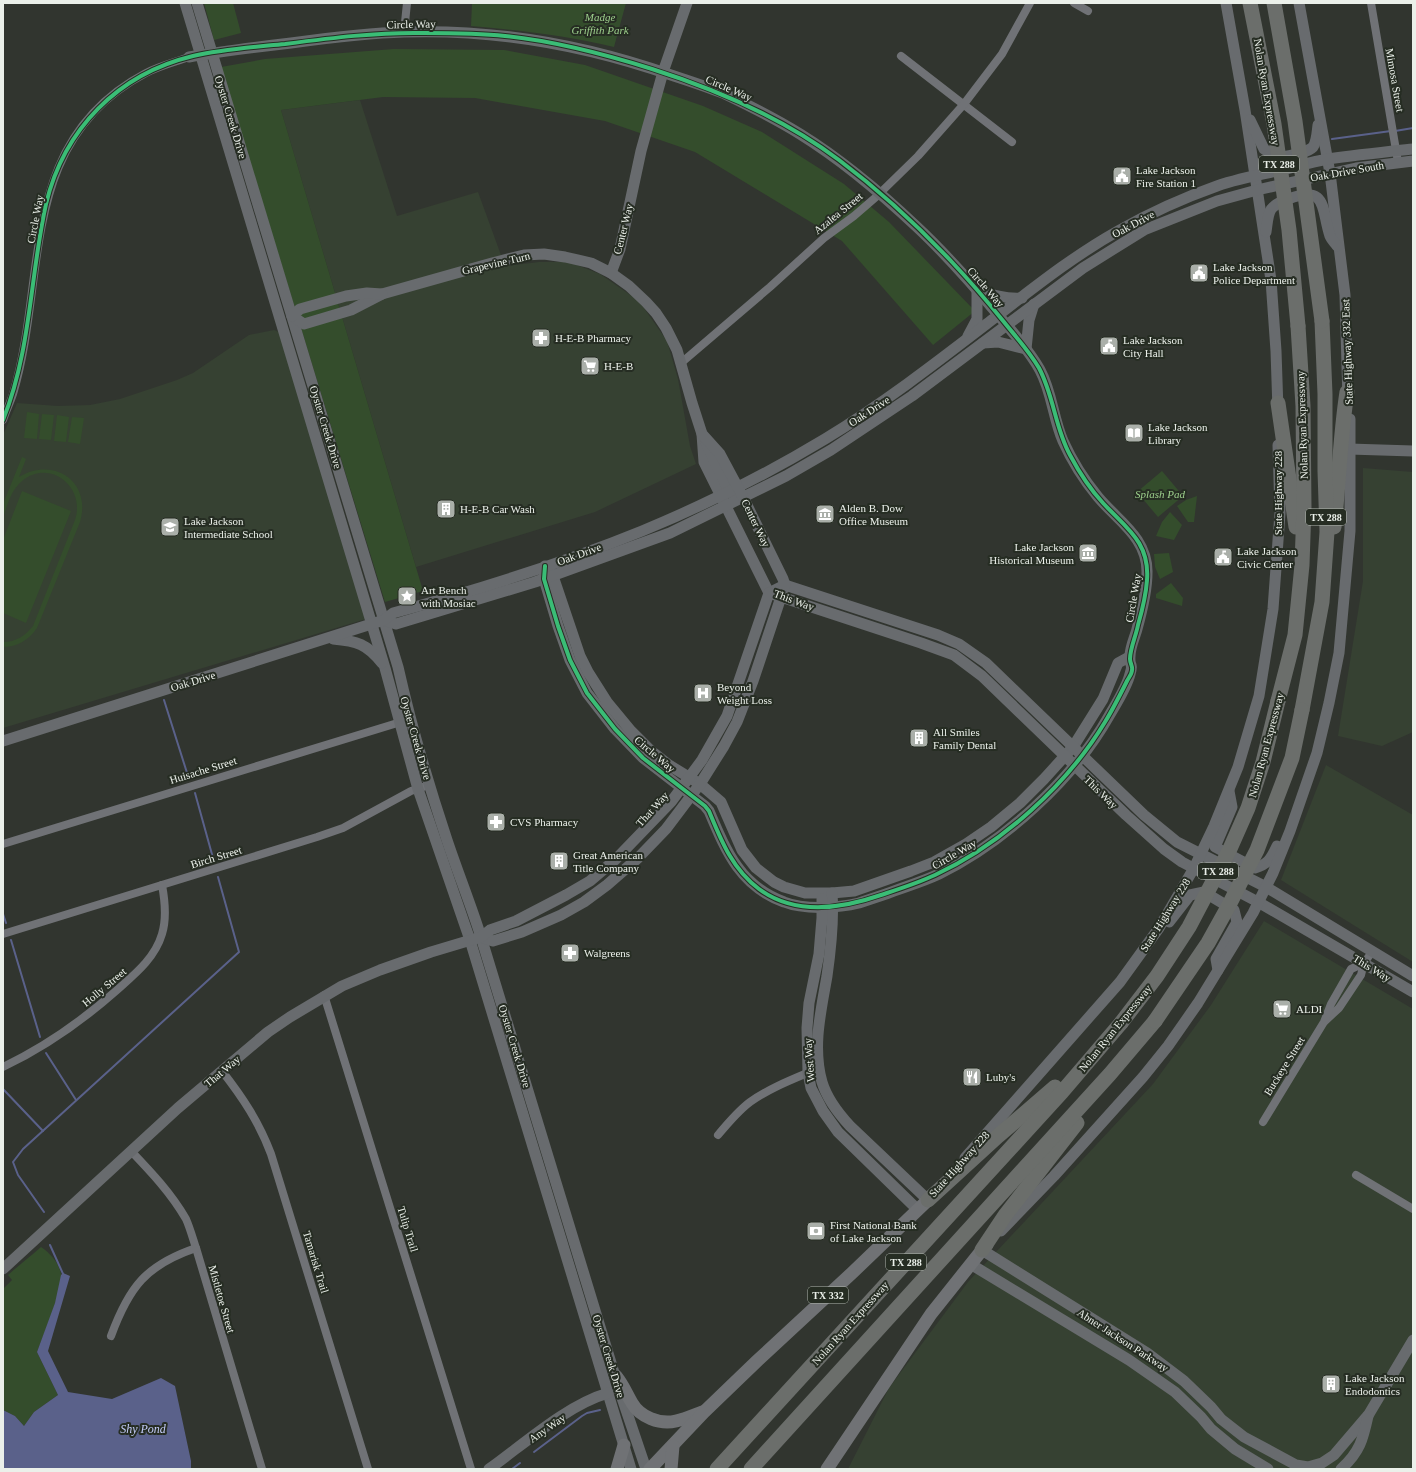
<svg xmlns="http://www.w3.org/2000/svg" width="1416" height="1472" font-family="Georgia,serif">
	<style>
		.built { fill: #364132 }
		.green { fill: #344d2c }
		.water { fill: #5a618a }
		.lines { fill: none; stroke-linecap: round; stroke-linejoin: round }
		.stream { stroke: #5a618a; stroke-width: 2 }
		.street { stroke: #707276; stroke-width: 8 }
		.secondary { stroke: #686b6e; stroke-width: 11 }
		.primary { stroke: #707275; stroke-width: 13 }
		.highway { stroke: #6b6e6b; stroke-width: 15 }
		.highway-bridge { stroke: #6b6e6b; stroke-width: 15 }
		.cycleway-casing { stroke: #262d23; stroke-width: 6 }
		.cycleway { stroke: #3abd76; stroke-width: 4 }
		.labels { text-anchor: middle; dominant-baseline: central; stroke-width: 4; stroke-linejoin: round; paint-order: stroke }
		.shield { fill: #262d23; stroke: #b0b6ae; stroke-width: 1 }
		.shield-label { font-size: 10px; font-weight: bold; fill: #ebf0ea }
		.park-label { font-size: 11px; font-style: italic; fill: #9dcf8c; stroke: #262d23 }
		.street-label { font-size: 11px; fill: #ebf0ea; stroke: #262d23 }
		.poi-label { font-size: 11px; fill: #ebf0ea; stroke: #262d23; text-anchor: start }
		.water-label { font-size: 12px; font-style: italic; fill: #c5cdf9; stroke: #262d23 }
	</style>
	<rect width="100%" height="100%" fill="#31352f"/>
	<g class="built">
		<polygon points="360,100 397,216 478,192 505,266 539,262 569,262 600,274 639,301 667,341 678,379 690,446 696,464 595,512 416,567 281,110"/>
		<polygon points="274,330 279,332 366,619 3,728 3,435 17,403 58,406 90,405 120,399 177,380 193,373 249,335"/>
		<polygon points="1363,468 1413,472 1413,732 1382,746 1338,736 1363,581"/>
		<polygon points="1326,765 1413,815 1413,962 1281,880"/>
		<polygon points="1264,921 1413,1009 1413,1469 848,1469 889,1388 968,1282 1153,1084 1211,1005"/>
	</g>
	<g class="green">
		<polygon points="204,3 233,3 241,33 214,40"/>
		<path d="M472,3H626L614,47C567,36 519,30 471,26Z"/>
		<polygon points="394,49 504,50 585,65 703,106 762,132 844,184 889,222 975,311 933,345 842,241 695,152 605,121 475,98 383,97 281,110 423,591 385,602 221,67 265,59"/>
		<polygon points="27,412 39,414 37,439 24,438"/>
		<polygon points="42,414 54,415 51,440 39,439"/>
		<polygon points="57,415 69,417 66,442 54,441"/>
		<polygon points="72,417 84,418 80,444 68,442"/>
		<path d="M22,457L26,459L19,477C54,456 92,482 80,522L37,628C29,640 17,647 3,647V642C16,642 25,636 33,626L75,520C86,487 50,458 22,481C11,490 8,504 3,517V504Z"/>
		<polygon points="1162,471 1183,496 1158,517 1137,492"/>
		<polygon points="22,491 71,511 26,623 3,613 3,540"/>
		<polygon points="1197,496 1194,522 1188,522 1177,506 1186,500"/>
		<polygon points="1170,512 1182,525 1174,540 1156,536 1162,522"/>
		<polygon points="1169,553 1173,572 1160,579 1155,567 1154,554"/>
		<polygon points="1171,583 1183,598 1182,606 1156,598 1156,594"/>
		<path d="M41,1247C50,1253 59,1263 61,1274C63,1288 43,1337 37,1352L58,1395L34,1412L24,1426L15,1416L3,1410V1289L12,1280L8,1275C19,1265 30,1257 41,1247Z"/>
	</g>
	<polygon class="water" points="63,1273 70,1276 48,1351 68,1392 112,1399 161,1378 175,1386 191,1461 191,1469 3,1469 3,1410 15,1416 24,1426 34,1412 58,1395 37,1352 55,1303 61,1275"/>
	<g class="lines">
		<g class="stream">
			<polyline points="1395,131 1413,128"/>
			<polyline points="1332,139 1391,131"/>
			<polyline points="164,700 188,776"/>
			<polyline points="195,793 213,858"/>
			<polyline points="3,914 6,923"/>
			<polyline points="11,940 40,1037"/>
			<polyline points="46,1053 76,1100"/>
			<polyline points="3,1089 43,1131"/>
			<polyline points="44,1212 18,1175 13,1162 23,1149 239,952 218,877"/>
			<polyline points="50,1245 64,1276"/>
			<polyline points="534,1452 582,1416 587,1413 600,1410"/>
			<polyline points="512,1469 520,1463"/>
		</g>
		<g class="street">
			<polyline points="1074,3 1088,11"/>
			<polyline points="1371,3 1398,162"/>
			<polyline points="404,32 407,3"/>
			<polyline points="901,56 1012,142"/>
			<polyline points="681,363 770,287 824,238 854,216 876,197 918,156 964,104 1002,54 1030,3"/>
			<path d="M3,420C6,411 10,403 13,394C48,278 16,141 146,73C159,66 175,62 189,57"/>
			<polyline points="3,844 404,721"/>
			<polyline points="3,934 317,837 343,828 411,791 429,785"/>
			<polyline points="324,995 471,1469"/>
			<polyline points="1325,1021 1339,1008 1361,975 1364,963"/>
			<path d="M3,1067C45,1047 82,1021 117,990C135,974 155,958 162,934C167,918 165,901 162,885"/>
			<path d="M222,1071C243,1098 259,1122 271,1154L368,1469"/>
			<polyline points="1263,1122 1324,1022 1331,1004 1351,969 1364,963 1372,952"/>
			<path d="M718,1135C728,1123 738,1111 750,1102C771,1087 796,1078 819,1068"/>
			<path d="M131,1151C151,1172 171,1193 186,1219C190,1228 193,1239 196,1248L262,1469"/>
			<polyline points="1356,1175 1413,1209"/>
			<path d="M111,1336C129,1287 146,1265 196,1248"/>
		</g>
		<g class="secondary">
			<polyline points="185,3 385,668 418,789 470,940 631,1469"/>
			<path d="M197,3L398,667C411,725 428,783 447,840C458,873 471,905 481,937L619,1389L646,1469"/>
			<polyline points="1226,3 1245,110 1271,280 1276,351 1278,410"/>
			<polyline points="1299,3 1330,173 1345,295 1348,400"/>
			<path d="M189,57C223,51 257,47 291,43C328,38 366,33 404,32C495,29 585,45 671,75C689,81 708,87 725,94C750,106 776,119 800,134C842,160 881,193 917,227C947,255 974,286 1000,317C1014,334 1029,350 1040,370C1052,392 1053,418 1063,441C1072,461 1084,480 1098,497C1118,521 1148,538 1147,573C1147,592 1142,611 1137,629C1135,637 1130,647 1130,656C1129,669 1134,661 1130,674C1127,687 1116,704 1109,716C1073,780 1004,842 939,874C922,882 904,887 886,894C877,897 868,900 859,903C839,908 804,910 784,902C740,886 726,851 709,811L705,806L643,758L615,729L587,693L570,660L558,626L544,579L545,566"/>
			<path d="M1250,120L1264,149L1277,158C1286,156 1306,154 1313,147C1317,141 1317,132 1318,125"/>
			<path d="M1266,232C1269,211 1267,207 1288,199C1328,184 1321,209 1330,236C1331,239 1335,243 1337,246"/>
			<polyline points="611,273 620,249 641,151 663,72 687,3"/>
			<polyline points="292,316 304,324 351,310 382,294 492,263 524,255 544,254 565,257 591,263 611,273 629,286 646,302 656,313 666,328 677,350 692,403 702,434 704,462 769,593"/>
			<polyline points="292,316 300,309 346,296 367,293 382,294"/>
			<path d="M968,336L977,319V289C992,295 1005,299 1022,298"/>
			<polyline points="983,343 998,342 1026,349 1029,320 1034,304"/>
			<polyline points="706,443 729,491 733,495"/>
			<polyline points="1349,449 1413,451"/>
			<polyline points="548,570 553,576 580,656 588,672 607,702 631,731 650,750 669,765 700,784 721,802 742,850 756,868 774,882 784,887 805,893 832,893 854,891 911,871 934,862 966,844 991,827 1020,803 1044,779 1073,747 1103,699 1118,663 1129,657"/>
			<polyline points="769,593 921,643 954,655 982,676 1126,815 1164,849 1182,862 1258,902 1413,992"/>
			<polyline points="769,593 785,585 938,635 959,644 986,663 1144,815 1177,842 1266,887 1413,976"/>
			<polyline points="384,620 396,624 535,582 670,533 786,476 831,450 912,396 1083,268 1144,230 1217,201 1257,190 1356,168 1413,161"/>
			<path d="M333,639C357,641 367,644 382,663"/>
			<path d="M3,741L384,620L393,613C477,590 561,564 642,531C705,505 767,474 825,439C886,402 941,359 997,316C1036,286 1075,255 1118,231C1150,213 1183,198 1217,186C1237,179 1258,175 1278,171C1295,167 1311,162 1328,159C1356,155 1385,152 1413,149"/>
			<path d="M1229,791L1232,807L1215,847L1255,868C1268,864 1271,859 1277,846"/>
			<path d="M832,893C834,921 831,948 827,976C821,1011 812,1047 822,1082C827,1099 838,1113 850,1126L928,1200L932,1195"/>
			<polyline points="822,899 822,918 819,954 809,1003 807,1028 808,1073 811,1088 823,1111 838,1132 918,1210"/>
			<polyline points="1169,922 1190,895 1204,892 1234,910 1237,922 1216,959 1218,970"/>
			<polyline points="481,937 493,941 522,932 561,915 584,902 607,885 638,858 666,829 700,784 724,746 737,722 753,681 785,585 783,579 743,497 720,454 702,434"/>
			<polyline points="965,1158 1120,982 1159,928 1194,868 1214,826 1238,767 1259,696 1273,609 1280,513 1278,445"/>
			<polyline points="1001,1231 1054,1176 1143,1077 1168,1046 1198,1003 1253,913 1273,873 1290,831 1317,753 1329,703 1339,653 1350,531 1350,419"/>
			<polyline points="988,1245 982,1250 1147,1353 1184,1381 1211,1407 1221,1419 1244,1437 1296,1465 1308,1467 1322,1463 1334,1455 1369,1414 1413,1340"/>
			<polyline points="972,1265 1129,1360 1175,1392 1201,1417 1211,1429 1235,1449 1268,1469"/>
			<polyline points="3,1269 178,1108 268,1032 290,1017 342,986 380,970 431,952 481,937 490,930 516,921 566,895 590,881 616,859 671,802 702,760 727,716 769,593"/>
			<path d="M489,1469C524,1444 567,1405 608,1393"/>
			<path d="M1341,1469C1360,1452 1363,1439 1368,1416"/>
		</g>
		<g class="primary">
			<path d="M616,1376C624,1386 626,1393 632,1403C640,1417 660,1425 676,1421C685,1419 694,1415 702,1412"/>
			<polyline points="617,1469 624,1445"/>
			<polyline points="650,1469 704,1412 757,1361 852,1273 928,1200"/>
			<polyline points="671,1469 673,1446"/>
			<polyline points="827,1469 931,1314 982,1250"/>
		</g>
		<g class="highway">
			<polyline points="1278,403 1296,527"/>
			<path d="M1334,527C1339,482 1340,437 1347,392"/>
			<polyline points="1278,701 1295,635 1302,565 1304,507 1303,406 1298,326"/>
			<polyline points="1302,710 1322,602 1327,532 1325,471 1325,394 1322,321"/>
			<polyline points="928,1200 998,1136 1055,1087"/>
			<polyline points="982,1250 1006,1214 1077,1123"/>
			<polyline points="717,1469 1062,1092 1121,1023"/>
			<polyline points="751,1469 1110,1074 1155,1021"/>
		</g>
		<g class="highway-bridge">
			<polyline points="1250,3 1274,124 1289,230 1298,326"/>
			<polyline points="1274,3 1295,121 1322,321"/>
			<polyline points="1155,1021 1208,943 1228,907 1257,850 1292,758 1302,710"/>
			<polyline points="1121,1023 1157,976 1189,927 1229,851 1248,808 1263,762 1278,701"/>
		</g>
		<g class="cycleway-casing">
			<path id="cycleway" d="M3,420C31,351 30,276 46,204C64,129 118,74 193,56C223,49 255,47 285,44C331,38 377,32 424,33C451,33 478,33 505,36C555,41 604,54 652,69C718,90 783,118 839,160C879,190 916,224 951,261C969,280 987,301 1004,322C1016,337 1029,351 1039,368C1054,396 1055,428 1070,455C1079,472 1090,489 1103,503C1126,528 1150,542 1147,580C1146,595 1142,611 1138,625C1136,636 1130,648 1130,659C1130,663 1133,667 1132,670C1132,674 1129,677 1127,681C1120,695 1113,709 1105,722C1067,785 1002,844 935,875C918,883 899,889 881,895C841,909 794,915 759,889C732,869 721,840 709,811L705,806L643,758L615,729L587,693L570,660L558,626L544,579L545,566"/>
		</g>
		<use href="#cycleway" class="cycleway"/>
	</g>
	<defs>
		<g id="civic-square" transform="scale(1)"><rect x="-9" y="-9" width="18" height="18" rx="4" fill="#aaafa9" stroke="#262d23"/><path d="M-.6-6.5H3V-4.5H.6V-3L4-1V1h2V6H-6V1h2V-1L-.6-3ZM-1.2 2.5V6h2.4V2.5Z" fill="#fff"/></g>
		<g id="pharmacy-square" transform="scale(1)"><rect x="-9" y="-9" width="18" height="18" rx="4" fill="#aaafa9" stroke="#262d23"/><path d="M-2-6h4v4h4v4h-4v4h-4v-4h-4v-4h4Z" fill="#fff"/></g>
		<g id="supermarket-square" transform="scale(1)"><rect x="-9" y="-9" width="18" height="18" rx="4" fill="#aaafa9" stroke="#262d23"/><path d="M-6-5.5h2.5l.6 2H6L4.5 2H-2.5L-4.4-4H-6ZM-1.5 3.2a1.3 1.3 0 1 0 .1 0ZM3 3.2a1.3 1.3 0 1 0 .1 0Z" fill="#fff"/></g>
		<g id="library-square" transform="scale(1)"><rect x="-9" y="-9" width="18" height="18" rx="4" fill="#aaafa9" stroke="#262d23"/><path d="M-6-4Q-3-5.5-.7-3.5V5Q-3 3-6 4ZM6-4Q3-5.5 .7-3.5V5Q3 3 6 4Z" fill="#fff"/></g>
		<g id="building-square" transform="scale(1)"><rect x="-9" y="-9" width="18" height="18" rx="4" fill="#aaafa9" stroke="#262d23"/><path d="M-4-6H4V6H1V3H-1V6H-4ZM-2.5-4.3h1.7v1.8h-1.7ZM.8-4.3h1.7v1.8H.8ZM-2.5-1h1.7V.8h-1.7ZM.8-1h1.7V.8H.8Z" fill="#fff"/></g>
		<g id="museum-square" transform="scale(1)"><rect x="-9" y="-9" width="18" height="18" rx="4" fill="#aaafa9" stroke="#262d23"/><path d="M0-6L6-3V-2H-6V-3ZM-5-1h2V3h-2ZM-1-1h2V3h-2ZM3-1h2V3H3ZM-6 4H6V6H-6Z" fill="#fff"/></g>
		<g id="school-square" transform="scale(1)"><rect x="-9" y="-9" width="18" height="18" rx="4" fill="#aaafa9" stroke="#262d23"/><path d="M0-5L7-2L0 1L-7-2ZM-4 1L0 2.5L4 1V4Q0 6-4 4Z" fill="#fff"/></g>
		<g id="sight-square" transform="scale(1)"><rect x="-9" y="-9" width="18" height="18" rx="4" fill="#aaafa9" stroke="#262d23"/><path d="M0-6L1.8-2.2L6-1.7L2.9 1.2L3.7 5.4L0 3.3L-3.7 5.4L-2.9 1.2L-6-1.7L-1.8-2.2Z" fill="#fff"/></g>
		<g id="hospital-square" transform="scale(1)"><rect x="-9" y="-9" width="18" height="18" rx="4" fill="#aaafa9" stroke="#262d23"/><path d="M-5-5h3v3.5h4V-5h3V5h-3V1.5h-4V5h-3Z" fill="#fff"/></g>
		<g id="restaurant-square" transform="scale(1)"><rect x="-9" y="-9" width="18" height="18" rx="4" fill="#aaafa9" stroke="#262d23"/><path d="M-5-6h1v4h1v-4h1v4h1v-4h1v5L-1.5 .5V6h-2V.5L-5-1ZM5-6V6H3V1.5H1.5Q1.5-4 5-6Z" fill="#fff"/></g>
		<g id="bank-square" transform="scale(1)"><rect x="-9" y="-9" width="18" height="18" rx="4" fill="#aaafa9" stroke="#262d23"/><path d="M-6-4H6V4H-6ZM0-2.3a2.3 2.3 0 1 0 0 4.6a2.3 2.3 0 1 0 0-4.6Z" fill="#fff"/></g>
	</defs>
	<g fill-rule="evenodd">
		<use href="#civic-square" x="1122" y="176"/>
		<use href="#civic-square" x="1199" y="273"/>
		<use href="#pharmacy-square" x="541" y="338"/>
		<use href="#civic-square" x="1109" y="346"/>
		<use href="#supermarket-square" x="590" y="366"/>
		<use href="#library-square" x="1134" y="433"/>
		<use href="#building-square" x="446" y="509"/>
		<use href="#museum-square" x="825" y="514"/>
		<use href="#school-square" x="170" y="527"/>
		<use href="#museum-square" x="1088" y="553"/>
		<use href="#civic-square" x="1223" y="557"/>
		<use href="#sight-square" x="407" y="596"/>
		<use href="#hospital-square" x="703" y="693"/>
		<use href="#building-square" x="919" y="738"/>
		<use href="#pharmacy-square" x="496" y="822"/>
		<use href="#building-square" x="559" y="861"/>
		<use href="#pharmacy-square" x="570" y="953"/>
		<use href="#supermarket-square" x="1282" y="1009"/>
		<use href="#restaurant-square" x="972" y="1077"/>
		<use href="#bank-square" x="816" y="1231"/>
		<use href="#building-square" x="1331" y="1384"/>
	</g>
	<g class="labels">
		<g class="shield">
			<rect x="1259" y="156" width="40" height="16" rx="3"/>
			<rect x="1306" y="509" width="40" height="16" rx="3"/>
			<rect x="1198" y="863" width="40" height="16" rx="3"/>
			<rect x="886" y="1254" width="40" height="16" rx="3"/>
			<rect x="808" y="1287" width="40" height="16" rx="3"/>
		</g>
		<g class="shield-label">
			<text x="1279" y="164">TX 288</text>
			<text x="1326" y="517">TX 288</text>
			<text x="1218" y="871">TX 288</text>
			<text x="906" y="1262">TX 288</text>
			<text x="828" y="1295">TX 332</text>
		</g>
		<g class="park-label">
			<text x="600" y="17">Madge<tspan x="600" dy="13">Griffith Park</tspan></text>
			<text x="1160" y="494">Splash Pad</text>
		</g>
		<g class="street-label">
			<text transform="translate(411 24) rotate(-1)">Circle Way</text>
			<text transform="translate(1395 80) rotate(80)">Mimosa Street</text>
			<text transform="translate(729 88) rotate(23)">Circle Way</text>
			<text transform="translate(1267 92) rotate(80)">Nolan Ryan Expressway</text>
			<text transform="translate(231 117) rotate(73)">Oyster Creek Drive</text>
			<text transform="translate(1347 171) rotate(-10)">Oak Drive South</text>
			<text transform="translate(838 213) rotate(-39)">Azalea Street</text>
			<text transform="translate(35 219) rotate(-79)">Circle Way</text>
			<text transform="translate(1133 224) rotate(-28)">Oak Drive</text>
			<text transform="translate(623 229) rotate(-76)">Center Way</text>
			<text transform="translate(496 263) rotate(-13)">Grapevine Turn</text>
			<text transform="translate(986 287) rotate(49)">Circle Way</text>
			<text transform="translate(1347 352) rotate(-92)">State Highway 332 East</text>
			<text transform="translate(869 411) rotate(-33)">Oak Drive</text>
			<text transform="translate(1302 425) rotate(-92)">Nolan Ryan Expressway</text>
			<text transform="translate(326 427) rotate(73)">Oyster Creek Drive</text>
			<text transform="translate(1278 493) rotate(-90)">State Highway 228</text>
			<text transform="translate(756 523) rotate(64)">Center Way</text>
			<text transform="translate(579 554) rotate(-20)">Oak Drive</text>
			<text transform="translate(1133 598) rotate(-80)">Circle Way</text>
			<text transform="translate(794 600) rotate(20)">This Way</text>
			<text transform="translate(193 681) rotate(-17)">Oak Drive</text>
			<text transform="translate(416 738) rotate(74)">Oyster Creek Drive</text>
			<text transform="translate(1266 745) rotate(-75)">Nolan Ryan Expressway</text>
			<text transform="translate(655 754) rotate(40)">Circle Way</text>
			<text transform="translate(203 770) rotate(-17)">Huisache Street</text>
			<text transform="translate(1101 792) rotate(44)">This Way</text>
			<text transform="translate(652 809) rotate(-48)">That Way</text>
			<text transform="translate(954 854) rotate(-30)">Circle Way</text>
			<text transform="translate(216 857) rotate(-17)">Birch Street</text>
			<text transform="translate(1165 915) rotate(-58)">State Highway 228</text>
			<text transform="translate(1372 968) rotate(31)">This Way</text>
			<text transform="translate(104 987) rotate(-40)">Holly Street</text>
			<text transform="translate(1115 1028) rotate(-51)">Nolan Ryan Expressway</text>
			<text transform="translate(515 1046) rotate(73)">Oyster Creek Drive</text>
			<text transform="translate(809 1060) rotate(-94)">West Way</text>
			<text transform="translate(1284 1066) rotate(-58)">Buckeye Street</text>
			<text transform="translate(222 1071) rotate(-40)">That Way</text>
			<text transform="translate(959 1164) rotate(-48)">State Highway 228</text>
			<text transform="translate(408 1229) rotate(73)">Tulip Trail</text>
			<text transform="translate(316 1262) rotate(73)">Tamarisk Trail</text>
			<text transform="translate(222 1299) rotate(74)">Mistletoe Street</text>
			<text transform="translate(850 1323) rotate(-48)">Nolan Ryan Expressway</text>
			<text transform="translate(1123 1340) rotate(33)">Abner Jackson Parkway</text>
			<text transform="translate(609 1356) rotate(73)">Oyster Creek Drive</text>
			<text transform="translate(547 1428) rotate(-35)">Any Way</text>
		</g>
		<g class="poi-label">
			<text x="1136" y="170">Lake Jackson<tspan x="1136" dy="13">Fire Station 1</tspan></text>
			<text x="1213" y="267">Lake Jackson<tspan x="1213" dy="13">Police Department</tspan></text>
			<text x="555" y="338">H-E-B Pharmacy</text>
			<text x="1123" y="340">Lake Jackson<tspan x="1123" dy="13">City Hall</tspan></text>
			<text x="604" y="366">H-E-B</text>
			<text x="1148" y="427">Lake Jackson<tspan x="1148" dy="13">Library</tspan></text>
			<text x="839" y="508">Alden B. Dow<tspan x="839" dy="13">Office Museum</tspan></text>
			<text x="460" y="509">H-E-B Car Wash</text>
			<text x="184" y="521">Lake Jackson<tspan x="184" dy="13">Intermediate School</tspan></text>
			<text x="1074" y="547" text-anchor="end">Lake Jackson<tspan x="1074" dy="13">Historical Museum</tspan></text>
			<text x="1237" y="551">Lake Jackson<tspan x="1237" dy="13">Civic Center</tspan></text>
			<text x="421" y="590">Art Bench<tspan x="421" dy="13">with Mosiac</tspan></text>
			<text x="717" y="687">Beyond<tspan x="717" dy="13">Weight Loss</tspan></text>
			<text x="933" y="732">All Smiles<tspan x="933" dy="13">Family Dental</tspan></text>
			<text x="510" y="822">CVS Pharmacy</text>
			<text x="573" y="855">Great American<tspan x="573" dy="13">Title Company</tspan></text>
			<text x="584" y="953">Walgreens</text>
			<text x="1296" y="1009">ALDI</text>
			<text x="986" y="1077">Luby's</text>
			<text x="830" y="1225">First National Bank<tspan x="830" dy="13">of Lake Jackson</tspan></text>
			<text x="1345" y="1378">Lake Jackson<tspan x="1345" dy="13">Endodontics</tspan></text>
		</g>
		<g class="water-label">
			<text x="143" y="1429">Shy Pond</text>
		</g>
	</g>
	<rect width="1416" height="1472" fill="none" stroke="#ebf0ea" stroke-width="8"/>
</svg>
